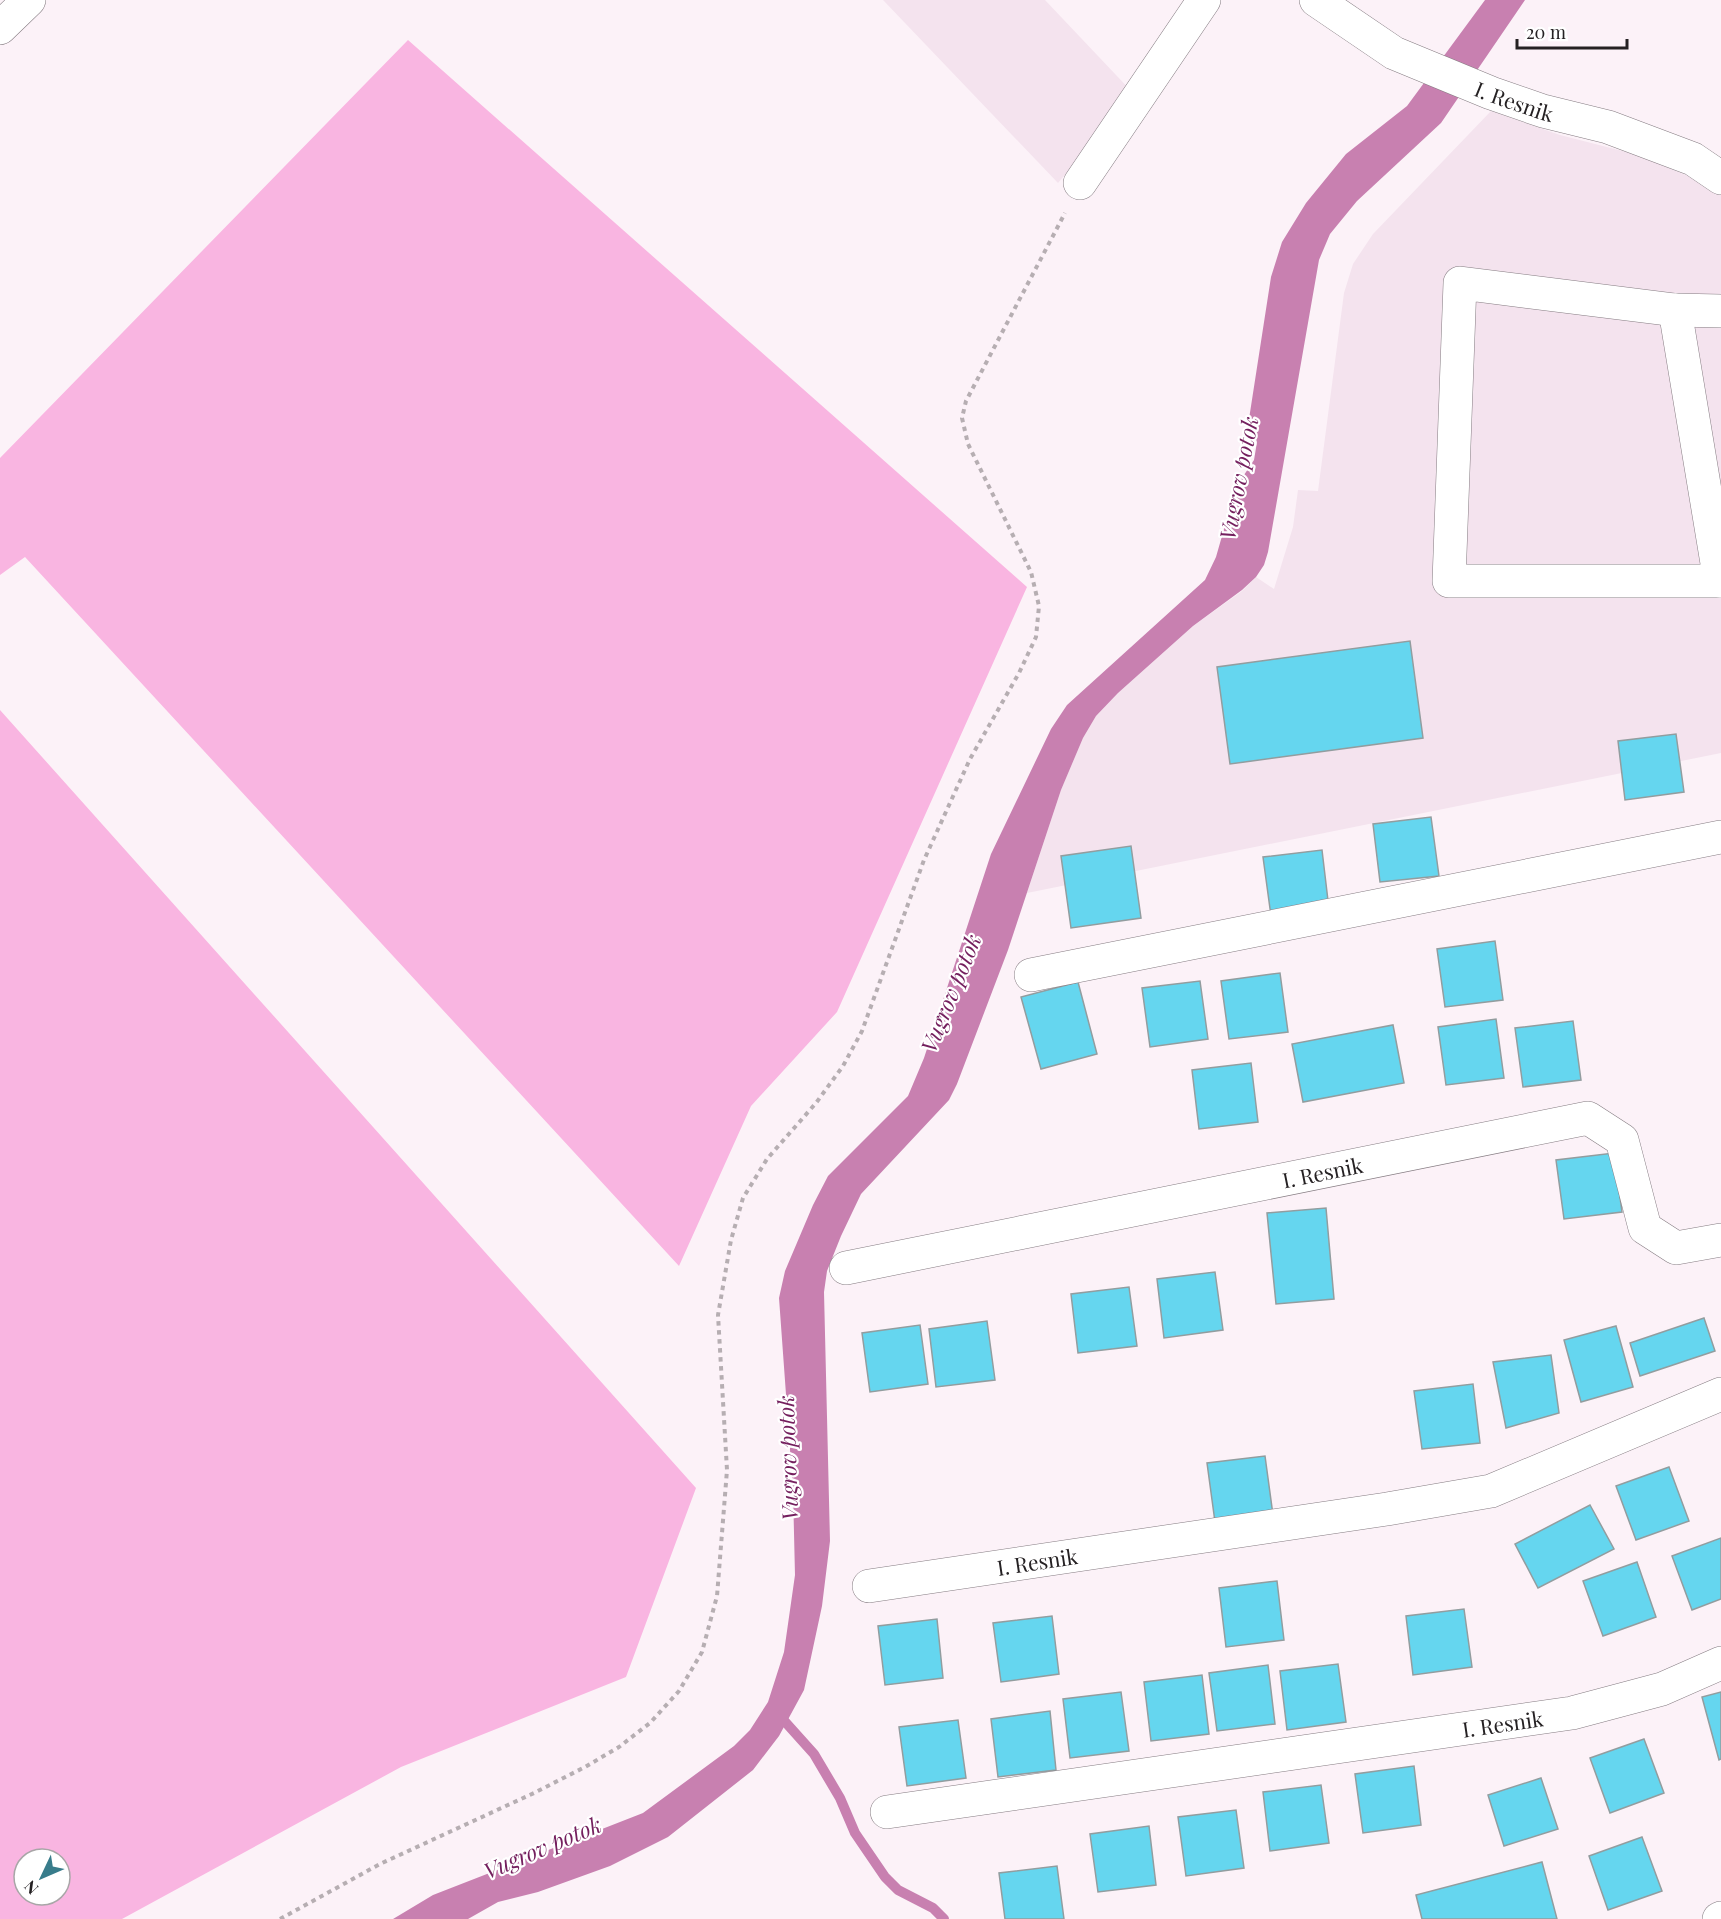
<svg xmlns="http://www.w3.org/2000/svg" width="1721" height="1919" font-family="'Playfair Display',serif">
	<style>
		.built { fill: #f4e3ee }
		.green { fill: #f9b5e1; fill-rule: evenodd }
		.water { fill: #c880b0 }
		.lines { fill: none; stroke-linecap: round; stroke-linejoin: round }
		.stream { stroke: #c880b0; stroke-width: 10 }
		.building { fill: #65d6ef; stroke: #929d9f; stroke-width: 1.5 }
		.minor-casing { stroke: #857c82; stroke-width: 34 }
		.path { stroke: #b6aeb2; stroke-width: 4; stroke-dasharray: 4.5 4.5; stroke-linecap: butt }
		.minor { stroke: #fff; stroke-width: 33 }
		.labels { text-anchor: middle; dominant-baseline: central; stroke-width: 4.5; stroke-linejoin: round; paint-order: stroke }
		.street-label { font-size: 21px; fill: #252123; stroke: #fff }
		.water-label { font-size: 22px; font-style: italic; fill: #741f5e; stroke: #fff }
	</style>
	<rect width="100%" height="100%" fill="#fcf2f8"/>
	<g class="built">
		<polygon points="883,0 1045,0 1134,94 1058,183"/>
		<polygon points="1491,111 1560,135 1638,155 1702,182 1721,194 1721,753 1027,893 1061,790 1083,738 1096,716 1118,693 1193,626 1242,591 1256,577 1274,589 1293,527 1298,490 1318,491 1344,293 1353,264 1373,234"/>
	</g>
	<g class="green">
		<polygon points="408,40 1027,587 837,1012 751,1106 679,1266 25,557 0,575 0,458"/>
		<path d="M0,710L696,1488L626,1677L401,1767L122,1919H0ZM24,1859H60V1895H24Z"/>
	</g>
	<polygon class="water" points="1485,0 1525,0 1441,123 1357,201 1330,234 1319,260 1268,552 1264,565 1256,577 1242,590 1193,626 1118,693 1096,716 1083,738 1061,790 1008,950 957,1084 949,1100 861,1194 841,1236 827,1271 824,1292 830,1541 822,1606 804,1690 779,1736 753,1770 668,1837 610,1866 538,1892 498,1902 468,1919 393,1919 433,1895 643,1813 734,1746 750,1730 768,1702 784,1652 795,1575 793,1491 779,1298 785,1271 813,1205 828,1176 908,1096 924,1058 991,854 1051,729 1067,705 1205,580 1216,557 1236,487 1254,460 1257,442 1249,419 1271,277 1282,242 1306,203 1346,154 1407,106"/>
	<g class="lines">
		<polyline class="stream" points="779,1715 814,1754 840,1798 855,1833 885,1877 898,1890 933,1908 944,1919"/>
	</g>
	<g class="building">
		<polygon points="1410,641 1423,738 1230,764 1217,667"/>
		<polygon points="1676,734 1684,792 1625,800 1618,741"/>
		<polygon points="1431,817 1439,876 1380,882 1373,824"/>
		<polygon points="1131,846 1141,918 1071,928 1061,856"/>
		<polygon points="1322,850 1329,909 1271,916 1263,857"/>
		<polygon points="1495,941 1503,1000 1445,1007 1437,949"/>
		<polygon points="1280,973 1288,1032 1229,1039 1221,981"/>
		<polygon points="1200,981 1208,1039 1150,1047 1142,988"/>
		<polygon points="1078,982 1097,1054 1041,1069 1021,997"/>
		<polygon points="1496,1019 1504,1078 1446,1085 1438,1027"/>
		<polygon points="1573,1021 1581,1080 1523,1087 1515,1028"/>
		<polygon points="1393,1025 1404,1083 1303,1102 1292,1044"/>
		<polygon points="1251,1063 1258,1122 1199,1129 1192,1070"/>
		<polygon points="1614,1153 1622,1212 1564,1219 1556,1160"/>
		<polygon points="1326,1208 1334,1299 1276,1304 1267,1213"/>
		<polygon points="1215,1272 1223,1330 1164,1338 1157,1279"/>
		<polygon points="1129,1287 1137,1346 1078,1353 1071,1294"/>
		<polygon points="1704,1318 1715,1351 1640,1376 1630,1343"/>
		<polygon points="987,1321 995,1380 936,1387 929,1329"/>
		<polygon points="920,1325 928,1384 870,1392 862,1333"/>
		<polygon points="1616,1326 1633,1387 1581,1402 1564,1340"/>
		<polygon points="1551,1355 1559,1413 1506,1428 1493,1362"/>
		<polygon points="1473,1384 1480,1443 1422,1449 1414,1391"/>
		<polygon points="1265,1456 1273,1515 1215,1522 1207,1463"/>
		<polygon points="1669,1467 1689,1521 1636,1540 1616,1486"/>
		<polygon points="1590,1505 1614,1549 1538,1588 1515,1544"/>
		<polygon points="1721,1538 1721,1599 1692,1610 1672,1556"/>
		<polygon points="1637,1562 1656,1617 1603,1636 1583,1581"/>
		<polygon points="1277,1581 1284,1640 1226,1647 1219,1588"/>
		<polygon points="1464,1609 1472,1667 1413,1675 1406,1616"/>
		<polygon points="1052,1616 1059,1674 1001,1682 993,1623"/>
		<polygon points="937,1619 943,1678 885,1685 878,1626"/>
		<polygon points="1338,1664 1346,1722 1287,1730 1280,1671"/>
		<polygon points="1268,1665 1275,1724 1217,1731 1209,1673"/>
		<polygon points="1202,1675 1209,1734 1151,1741 1144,1682"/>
		<polygon points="1121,1692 1129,1751 1070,1758 1063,1699"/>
		<polygon points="1721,1692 1721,1759 1719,1760 1702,1697"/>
		<polygon points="1050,1711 1056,1770 998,1777 991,1719"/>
		<polygon points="958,1720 966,1778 907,1786 899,1727"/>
		<polygon points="1644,1739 1664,1793 1610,1813 1590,1758"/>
		<polygon points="1414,1766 1421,1825 1363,1833 1355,1774"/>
		<polygon points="1541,1778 1558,1829 1504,1846 1488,1795"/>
		<polygon points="1321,1785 1329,1843 1270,1851 1263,1792"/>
		<polygon points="1236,1810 1244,1868 1186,1876 1178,1817"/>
		<polygon points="1149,1826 1156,1885 1098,1892 1090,1834"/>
		<polygon points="1642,1837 1662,1891 1608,1910 1589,1856"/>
		<polygon points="1542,1862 1557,1919 1422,1919 1416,1895"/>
		<polygon points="1057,1866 1064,1919 1005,1919 999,1873"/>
	</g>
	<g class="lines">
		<g class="minor-casing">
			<g id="minor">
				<path id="s1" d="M1316,0L1394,53L1491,93L1543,111L1608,127L1693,159L1721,178"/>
				<polyline points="0,28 29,0"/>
				<polyline points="1080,183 1204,0"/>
				<polyline points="1675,310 1720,581"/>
				<polyline points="1721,311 1675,310 1460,283 1449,581 1721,581"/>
				<polyline points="1031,975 1721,837"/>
				<path id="s2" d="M846,1268L1588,1118L1622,1140L1645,1228L1676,1248L1721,1240"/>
				<path id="s3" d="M869,1586L1387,1509L1491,1491L1721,1394"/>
				<path id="s4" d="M887,1812L1572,1713L1662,1689L1721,1663"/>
				<polyline points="1719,1919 1721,1918"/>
			</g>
		</g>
		<polyline class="path" points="280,1919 380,1864 534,1793 585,1767 619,1747 650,1723 679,1691 702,1652 717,1596 727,1470 718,1315 731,1240 743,1198 767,1159 816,1103 843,1066 862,1031 924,860 970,759 1019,673 1036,637 1039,606 1031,572 968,444 962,418 966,401 1065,213"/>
		<use href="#minor" class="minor"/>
	</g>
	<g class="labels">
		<g class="street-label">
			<text stroke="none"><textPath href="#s1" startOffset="224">I. Resnik</textPath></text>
			<text stroke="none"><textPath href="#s2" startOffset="486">I. Resnik</textPath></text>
			<text stroke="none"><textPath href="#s3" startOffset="170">I. Resnik</textPath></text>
			<text stroke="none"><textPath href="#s4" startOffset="622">I. Resnik</textPath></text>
		</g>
		<g class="water-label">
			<text transform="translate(1238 478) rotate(-79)">Vugrov potok</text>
			<text transform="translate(950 993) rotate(-68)">Vugrov potok</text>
			<text transform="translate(787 1458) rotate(-92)">Vugrov potok</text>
			<text transform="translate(542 1847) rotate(-23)">Vugrov potok</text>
		</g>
	</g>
	<g transform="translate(42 1877) rotate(226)"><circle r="28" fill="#ffffff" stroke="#a8a6a7" stroke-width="1.5"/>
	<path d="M0-4.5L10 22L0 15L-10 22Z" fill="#387c8b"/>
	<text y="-9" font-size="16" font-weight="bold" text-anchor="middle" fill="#252123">N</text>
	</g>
	<path d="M1517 39v9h110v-9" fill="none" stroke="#252123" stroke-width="3"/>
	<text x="1526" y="39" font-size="18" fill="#252123" stroke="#ffffff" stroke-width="4.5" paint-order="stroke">20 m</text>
</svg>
